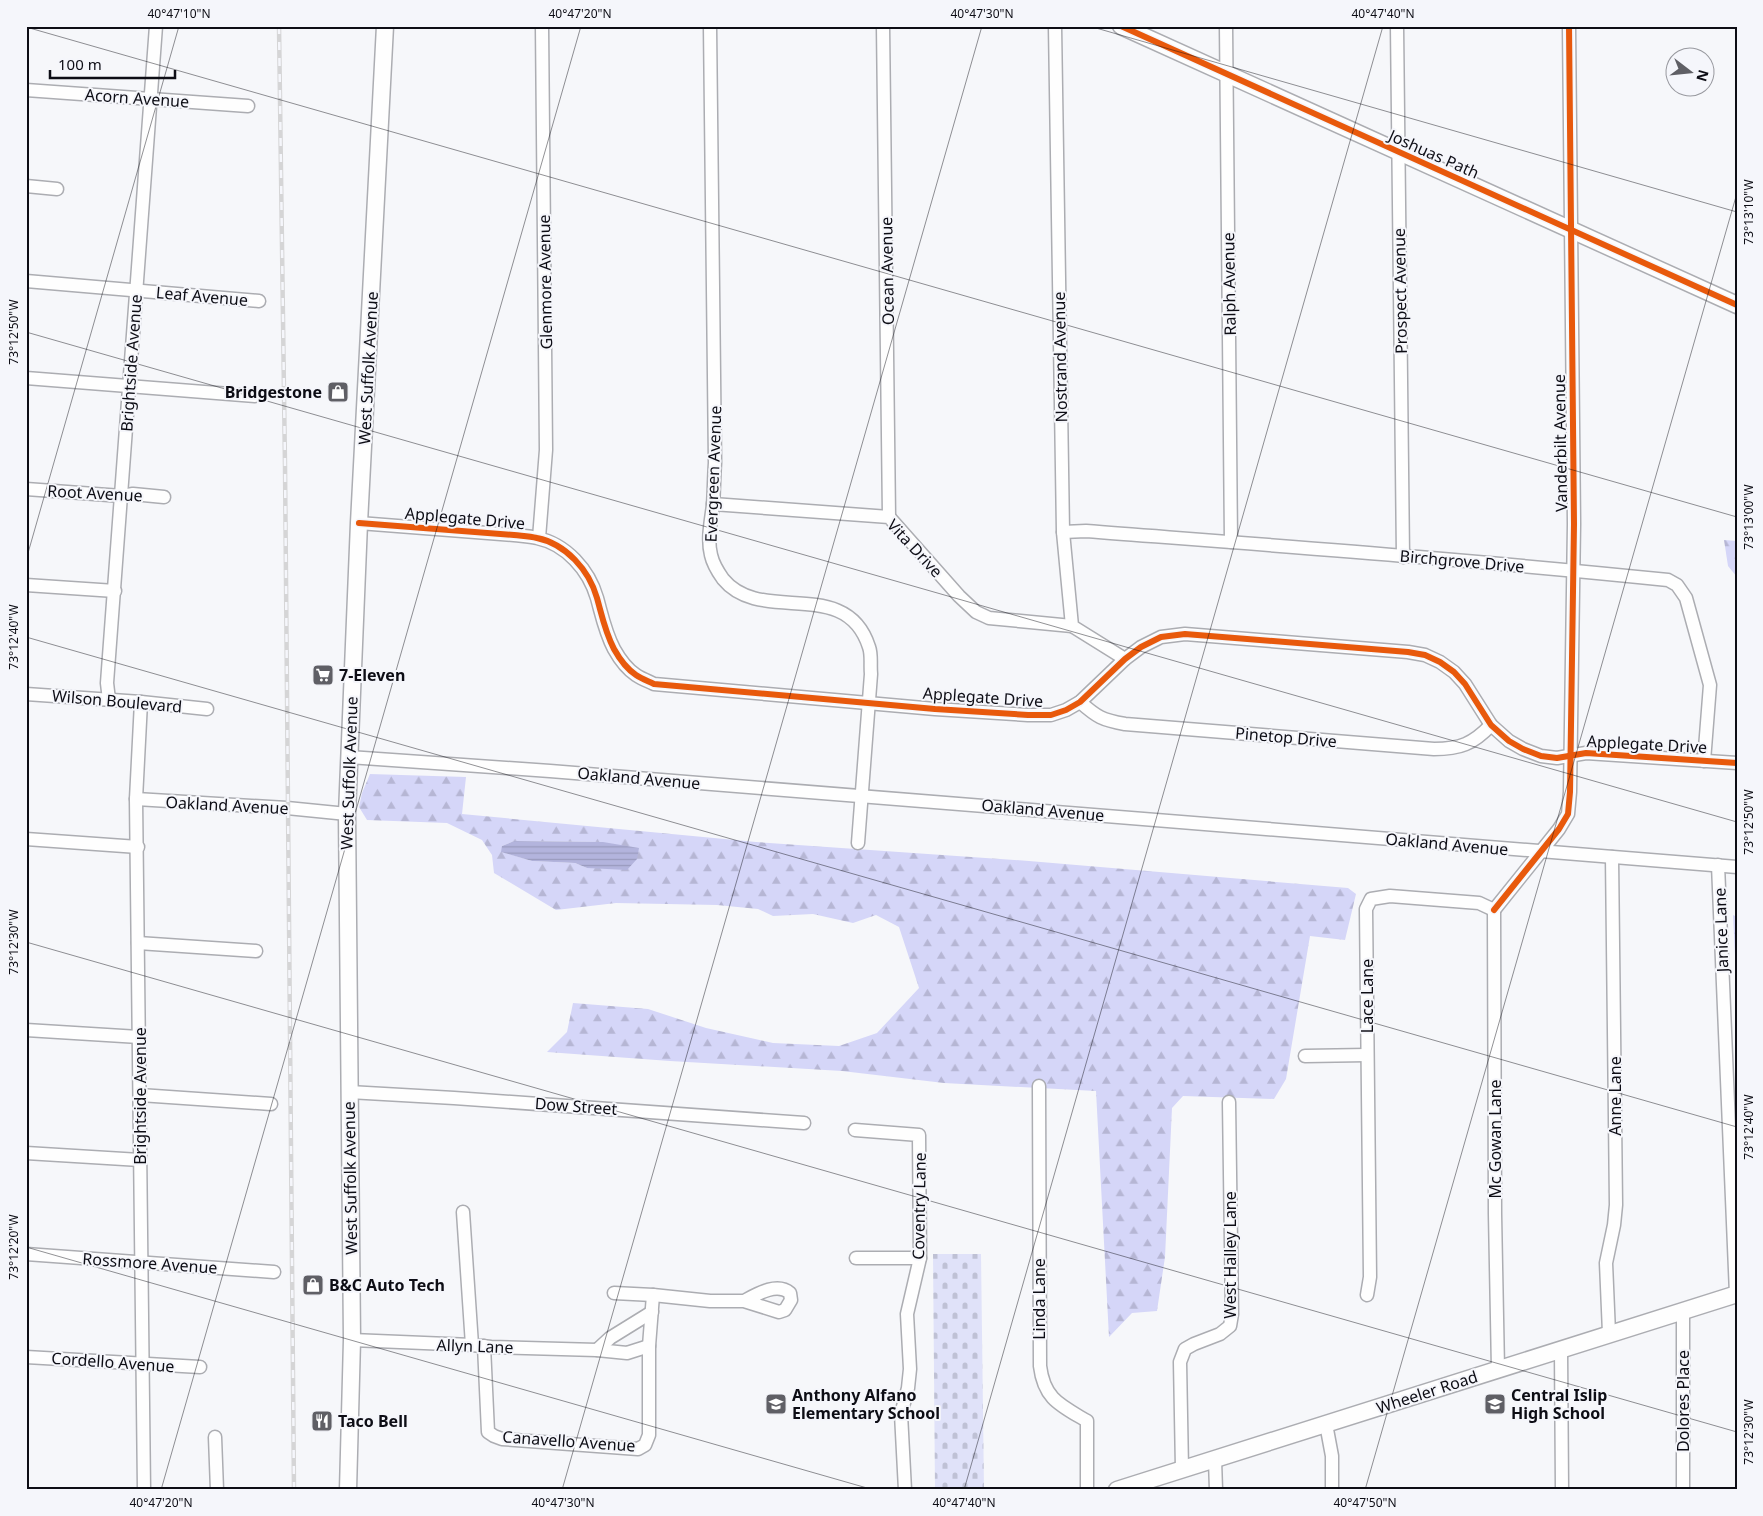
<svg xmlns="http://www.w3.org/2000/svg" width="1763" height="1516" font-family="'Noto Sans',sans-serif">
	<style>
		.forest { fill: url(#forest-firs); fill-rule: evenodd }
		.cemetery { fill: url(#cemetery-stones) }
		.water { fill: url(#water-rules) }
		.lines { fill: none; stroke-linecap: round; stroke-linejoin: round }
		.minor-casing { stroke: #acadb2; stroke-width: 15 }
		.major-casing { stroke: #acadb2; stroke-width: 19 }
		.minor { stroke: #fefefe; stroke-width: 12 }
		.major { stroke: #fefefe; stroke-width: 16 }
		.rail-casing { stroke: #d5d5d6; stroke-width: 4.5 }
		.rail { stroke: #f5f6fb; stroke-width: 2.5; stroke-dasharray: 8; stroke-linecap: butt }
		.cycleway-casing { stroke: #f5f6fb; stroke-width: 9 }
		.cycleway { stroke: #e8590c; stroke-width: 6 }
		.ticks { fill: none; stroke: #0d0d15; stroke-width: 1; stroke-opacity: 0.45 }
		.labels { text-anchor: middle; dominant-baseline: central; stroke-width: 4; stroke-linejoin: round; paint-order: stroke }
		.street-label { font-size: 16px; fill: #0d0d15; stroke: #f5f6fb }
		.poi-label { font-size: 16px; font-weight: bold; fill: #0d0d15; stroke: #f5f6fb; text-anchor: start }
		.neatline { fill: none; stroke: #0d0d15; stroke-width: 2 }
		.ticks-label { font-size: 12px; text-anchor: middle; fill: #0d0d15 }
	</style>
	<defs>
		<pattern id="forest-firs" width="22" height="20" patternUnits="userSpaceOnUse" patternTransform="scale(1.25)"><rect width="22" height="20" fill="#d5d6f8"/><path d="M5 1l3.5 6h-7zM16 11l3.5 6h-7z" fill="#b6b6d4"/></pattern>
		<pattern id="cemetery-stones" width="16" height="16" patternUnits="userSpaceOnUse" patternTransform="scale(1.25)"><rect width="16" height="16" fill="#e0e2f9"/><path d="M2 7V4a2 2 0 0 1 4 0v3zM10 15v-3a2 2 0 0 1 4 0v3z" fill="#bfc1d5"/></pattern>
		<pattern id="water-rules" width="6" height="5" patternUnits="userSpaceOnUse" patternTransform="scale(1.25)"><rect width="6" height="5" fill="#b3b4dd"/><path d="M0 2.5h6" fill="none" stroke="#999abd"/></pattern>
	</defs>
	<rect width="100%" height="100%" fill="#f6f7fa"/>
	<g class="forest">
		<polygon points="1724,540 1737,541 1737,577 1728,566"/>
		<path d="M370,774L466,777L462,814L756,842L1029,861L1348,888L1356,894L1345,940L1310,936L1286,1079L1274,1099L1183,1096L1172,1108L1165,1257L1157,1311L1132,1313L1109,1337L1096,1091L944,1083L842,1071L670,1061L547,1052L567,1032L573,1003L648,1009L706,1028L773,1043L839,1046L877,1033L919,988L899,927L876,915L853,923L813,914L773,916L758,909L717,905L616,903L556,910L494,873L492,855L482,840L447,823L367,820L359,807L362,793ZM514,841L603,842L587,868L575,863L532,861L502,852V846Z"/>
		<polygon points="1733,915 1737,917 1737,996"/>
	</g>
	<polygon class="cemetery" points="933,1254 981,1254 984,1490 935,1490"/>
	<polygon class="water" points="514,841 603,842 639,848 637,859 627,870 587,868 575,863 532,861 501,852 502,846"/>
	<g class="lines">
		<g class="minor-casing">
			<g id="minor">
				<path d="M710,26L715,463C714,477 714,491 713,505C711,521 707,539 711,555C713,564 718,572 723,579C761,626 846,575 869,647C872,655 870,665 871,674L858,843"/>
				<polyline points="883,26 889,517"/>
				<polyline points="1055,26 1063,532 1072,626 1125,659"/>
				<polyline points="1226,26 1231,542"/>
				<polyline points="1397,26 1403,557"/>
				<polyline points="26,90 248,106"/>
				<polyline points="26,186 57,189"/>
				<polyline points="26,281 259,301"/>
				<polyline points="26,378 255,396"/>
				<polyline points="26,489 122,496 133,494 164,497"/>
				<polyline points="713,504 889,517 959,596 976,612 989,618 1072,626"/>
				<path d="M359,523L514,535C522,536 529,536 537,538C566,544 589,570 597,598C602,616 605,632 614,649C619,658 627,669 636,675C642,679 648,681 654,684L935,709L1028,715H1051L1066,710L1080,702L1125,659L1141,647L1161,637L1185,634L1408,652L1425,655L1440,662L1454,672L1465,684L1491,725L1509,741L1523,749L1541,756L1557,758L1586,753L1737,763"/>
				<path d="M1063,532L1086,531C1280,546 1474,560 1668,580L1677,585L1686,598L1710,685L1704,761"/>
				<polyline points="539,538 546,450 542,26"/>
				<polyline points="26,585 115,591"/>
				<polyline points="26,694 141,702 207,709"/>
				<polyline points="109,700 107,683 156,26"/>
				<polyline points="141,702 136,799 144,1490"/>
				<path d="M1080,702C1097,717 1102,720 1125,724L1434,749C1460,749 1473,744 1491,725"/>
				<polyline points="349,757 550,771 1737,867"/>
				<polyline points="136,799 287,808 347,814"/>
				<polyline points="26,839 138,847"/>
				<polyline points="1718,865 1736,1294"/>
				<polyline points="1494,910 1559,829 1568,814 1570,792 1574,524 1569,26"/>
				<polyline points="1494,910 1495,1214 1498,1369"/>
				<polyline points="138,943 256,951"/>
				<polyline points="26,1030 139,1037"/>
				<polyline points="1305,1056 1367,1055"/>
				<path d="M1039,1086L1040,1366C1044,1399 1060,1405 1087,1421V1490"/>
				<polyline points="349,1092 454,1098 804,1123"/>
				<polyline points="140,1095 271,1104"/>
				<polyline points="855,1130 919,1135 920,1258 907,1314 910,1369 908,1388 901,1414 905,1490"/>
				<polyline points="26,1153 140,1160"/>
				<polyline points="463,1212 472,1345"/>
				<polyline points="26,1254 274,1272"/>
				<polyline points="856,1258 920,1258"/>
				<path d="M614,1293L653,1295L710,1301H744L779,1312L785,1310L791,1300L790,1293C777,1282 757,1294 744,1301"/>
				<polyline points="1367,1295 1370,1277 1366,909 1371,899 1390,896 1479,903 1494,910"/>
				<polyline points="1683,1312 1683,1490"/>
				<polyline points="1609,1333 1606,1263 1614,1225 1616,1205 1612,857"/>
				<polyline points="352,1340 472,1345 491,1347 597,1350 627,1353 649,1346"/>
				<polyline points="484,1346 488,1432 494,1436 502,1439 638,1449 645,1445 649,1435 649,1346 653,1295"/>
				<polyline points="597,1350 610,1338 652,1312"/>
				<polyline points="1561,1350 1562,1490"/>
				<polyline points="26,1357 200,1367"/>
				<polyline points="1326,1424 1332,1456 1332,1490"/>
				<polyline points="215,1437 217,1490"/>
				<polyline points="1215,1460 1216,1490"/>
				<polyline points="1182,1469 1180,1362 1185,1349 1194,1344 1220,1334 1230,1326 1232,1314 1229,1102"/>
			</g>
		</g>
		<g class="major-casing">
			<g id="major">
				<polyline points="1121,26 1737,305"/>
				<polyline points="348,1490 352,1340 347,814 359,523 385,26"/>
				<polyline points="1117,1490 1737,1294"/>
			</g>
		</g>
		<use href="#minor" class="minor"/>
		<use href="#major" class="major"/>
		<g class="rail-casing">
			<polyline id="rail" points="279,26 285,465 294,1490"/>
		</g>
		<use href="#rail" class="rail"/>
		<g class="cycleway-casing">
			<g id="cycleway">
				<polyline points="1121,26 1737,305"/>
				<path d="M359,523L514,535C522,536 529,536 537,538C566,544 589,570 597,598C602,616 605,632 614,649C619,658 627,669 636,675C642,679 648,681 654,684L935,709L1028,715H1051L1066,710L1080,702L1125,659L1141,647L1161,637L1185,634L1408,652L1425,655L1440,662L1454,672L1465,684L1491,725L1509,741L1523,749L1541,756L1557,758L1586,753L1737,763"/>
				<polyline points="1494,910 1559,829 1568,814 1570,792 1574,524 1569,26"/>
			</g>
		</g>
		<use href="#cycleway" class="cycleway"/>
	</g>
	<path class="ticks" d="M1089,26L1737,212M26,27L1737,517M26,332L1737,822M26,560L179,26M26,637L1737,1127M26,942L1737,1432M26,1247L874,1490M161,1490L581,26M562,1490L982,26M964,1490L1383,26M1365,1490L1737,193"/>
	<defs>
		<g id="shop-square" transform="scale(1.125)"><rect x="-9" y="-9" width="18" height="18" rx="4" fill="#5f5f65" stroke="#f5f6fb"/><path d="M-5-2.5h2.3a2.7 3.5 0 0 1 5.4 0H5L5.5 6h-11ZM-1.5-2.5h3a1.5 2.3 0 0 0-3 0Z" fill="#fff"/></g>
		<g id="supermarket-square" transform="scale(1.125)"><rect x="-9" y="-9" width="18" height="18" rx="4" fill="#5f5f65" stroke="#f5f6fb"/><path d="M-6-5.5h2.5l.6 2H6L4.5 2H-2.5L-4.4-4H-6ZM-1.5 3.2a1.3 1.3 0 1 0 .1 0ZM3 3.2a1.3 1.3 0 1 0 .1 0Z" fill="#fff"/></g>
		<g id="school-square" transform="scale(1.125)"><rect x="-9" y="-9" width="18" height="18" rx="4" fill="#5f5f65" stroke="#f5f6fb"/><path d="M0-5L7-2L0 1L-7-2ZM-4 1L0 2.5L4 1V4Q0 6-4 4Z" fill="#fff"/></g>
		<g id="restaurant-square" transform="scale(1.125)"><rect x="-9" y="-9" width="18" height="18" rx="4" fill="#5f5f65" stroke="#f5f6fb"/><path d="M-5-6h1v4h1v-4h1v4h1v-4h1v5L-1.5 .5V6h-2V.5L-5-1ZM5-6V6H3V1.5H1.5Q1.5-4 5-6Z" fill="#fff"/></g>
	</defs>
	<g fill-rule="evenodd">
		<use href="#shop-square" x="338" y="392"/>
		<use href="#supermarket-square" x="323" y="675"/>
		<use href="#shop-square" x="313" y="1285"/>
		<use href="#school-square" x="776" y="1404"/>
		<use href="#school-square" x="1495" y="1404"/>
		<use href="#restaurant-square" x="322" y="1421"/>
	</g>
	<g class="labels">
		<g class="street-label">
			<text transform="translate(137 98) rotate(4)">Acorn Avenue</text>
			<text transform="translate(1434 154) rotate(24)">Joshuas Path</text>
			<text transform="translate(887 271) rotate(-91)">Ocean Avenue</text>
			<text transform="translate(545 282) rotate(-91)">Glenmore Avenue</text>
			<text transform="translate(1229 284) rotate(-91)">Ralph Avenue</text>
			<text transform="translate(1400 291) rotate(-91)">Prospect Avenue</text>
			<text transform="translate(202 296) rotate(5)">Leaf Avenue</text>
			<text transform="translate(1060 357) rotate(-91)">Nostrand Avenue</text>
			<text transform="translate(131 363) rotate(-86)">Brightside Avenue</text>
			<text transform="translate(368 368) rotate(-87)">West Suffolk Avenue</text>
			<text transform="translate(1560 443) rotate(-91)">Vanderbilt Avenue</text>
			<text transform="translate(713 474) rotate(-88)">Evergreen Avenue</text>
			<text transform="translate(95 493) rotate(3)">Root Avenue</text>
			<text transform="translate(465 518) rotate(5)">Applegate Drive</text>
			<text transform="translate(915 548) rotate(47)">Vita Drive</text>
			<text transform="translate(1462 561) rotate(5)">Birchgrove Drive</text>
			<text transform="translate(983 697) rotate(4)">Applegate Drive</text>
			<text transform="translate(117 701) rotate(5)">Wilson Boulevard</text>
			<text transform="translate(1286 737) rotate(5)">Pinetop Drive</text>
			<text transform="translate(1647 744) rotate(3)">Applegate Drive</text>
			<text transform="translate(349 773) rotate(-88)">West Suffolk Avenue</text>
			<text transform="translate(639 778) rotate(5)">Oakland Avenue</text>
			<text transform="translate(227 805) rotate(3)">Oakland Avenue</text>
			<text transform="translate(1043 810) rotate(5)">Oakland Avenue</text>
			<text transform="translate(1447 844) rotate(5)">Oakland Avenue</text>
			<text transform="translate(1721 930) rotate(-92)">Janice Lane</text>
			<text transform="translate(1367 996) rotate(-90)">Lace Lane</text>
			<text transform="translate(140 1096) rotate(-90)">Brightside Avenue</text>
			<text transform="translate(1615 1096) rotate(-90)">Anne Lane</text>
			<text transform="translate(576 1106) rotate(4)">Dow Street</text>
			<text transform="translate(1495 1139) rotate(-90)">Mc Gowan Lane</text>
			<text transform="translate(350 1178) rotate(-91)">West Suffolk Avenue</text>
			<text transform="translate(919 1206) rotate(-89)">Coventry Lane</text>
			<text transform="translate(1230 1255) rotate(-90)">West Halley Lane</text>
			<text transform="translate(150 1263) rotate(4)">Rossmore Avenue</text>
			<text transform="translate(1039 1299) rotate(-90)">Linda Lane</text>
			<text transform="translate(475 1346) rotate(2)">Allyn Lane</text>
			<text transform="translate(113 1362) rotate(4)">Cordello Avenue</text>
			<text transform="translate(1427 1392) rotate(-18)">Wheeler Road</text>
			<text transform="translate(1683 1401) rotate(-90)">Dolores Place</text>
			<text transform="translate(569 1441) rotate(4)">Canavello Avenue</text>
		</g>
		<g class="poi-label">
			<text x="322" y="392" text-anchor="end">Bridgestone</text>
			<text x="339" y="675">7-Eleven</text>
			<text x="329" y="1285">B&amp;C Auto Tech</text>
			<text x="792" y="1395">Anthony Alfano<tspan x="792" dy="18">Elementary School</tspan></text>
			<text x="1511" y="1395">Central Islip<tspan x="1511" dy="18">High School</tspan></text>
			<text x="338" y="1421">Taco Bell</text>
		</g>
	</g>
	<rect width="1763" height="1516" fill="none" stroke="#f5f6fb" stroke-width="55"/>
	<g transform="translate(1690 72) rotate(106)"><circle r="24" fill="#f5f6fb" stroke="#98999f"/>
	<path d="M0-4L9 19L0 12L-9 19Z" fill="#5f5f65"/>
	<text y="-8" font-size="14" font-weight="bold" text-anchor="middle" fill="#0d0d15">N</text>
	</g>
	<path d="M50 70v8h125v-8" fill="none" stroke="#0d0d15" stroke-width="2.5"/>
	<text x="58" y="70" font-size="15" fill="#0d0d15" stroke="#f5f6fb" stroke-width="4" paint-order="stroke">100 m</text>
	<rect x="28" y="28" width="1708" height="1460" class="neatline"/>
	<g class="ticks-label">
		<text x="179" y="18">40°47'10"N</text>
		<text x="580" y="18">40°47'20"N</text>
		<text x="982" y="18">40°47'30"N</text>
		<text x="1383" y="18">40°47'40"N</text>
		<text transform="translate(1749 212) rotate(-90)" y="4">73°13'10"W</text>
		<text transform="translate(14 332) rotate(-90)" y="4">73°12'50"W</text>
		<text transform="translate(1749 517) rotate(-90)" y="4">73°13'00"W</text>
		<text transform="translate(14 637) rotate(-90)" y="4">73°12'40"W</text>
		<text transform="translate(1749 822) rotate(-90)" y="4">73°12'50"W</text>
		<text transform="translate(14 942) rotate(-90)" y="4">73°12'30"W</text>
		<text transform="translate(1749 1127) rotate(-90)" y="4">73°12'40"W</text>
		<text transform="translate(14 1247) rotate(-90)" y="4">73°12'20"W</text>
		<text transform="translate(1749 1432) rotate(-90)" y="4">73°12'30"W</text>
		<text x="161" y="1507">40°47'20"N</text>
		<text x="563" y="1507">40°47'30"N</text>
		<text x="964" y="1507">40°47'40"N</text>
		<text x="1365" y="1507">40°47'50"N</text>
	</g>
</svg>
